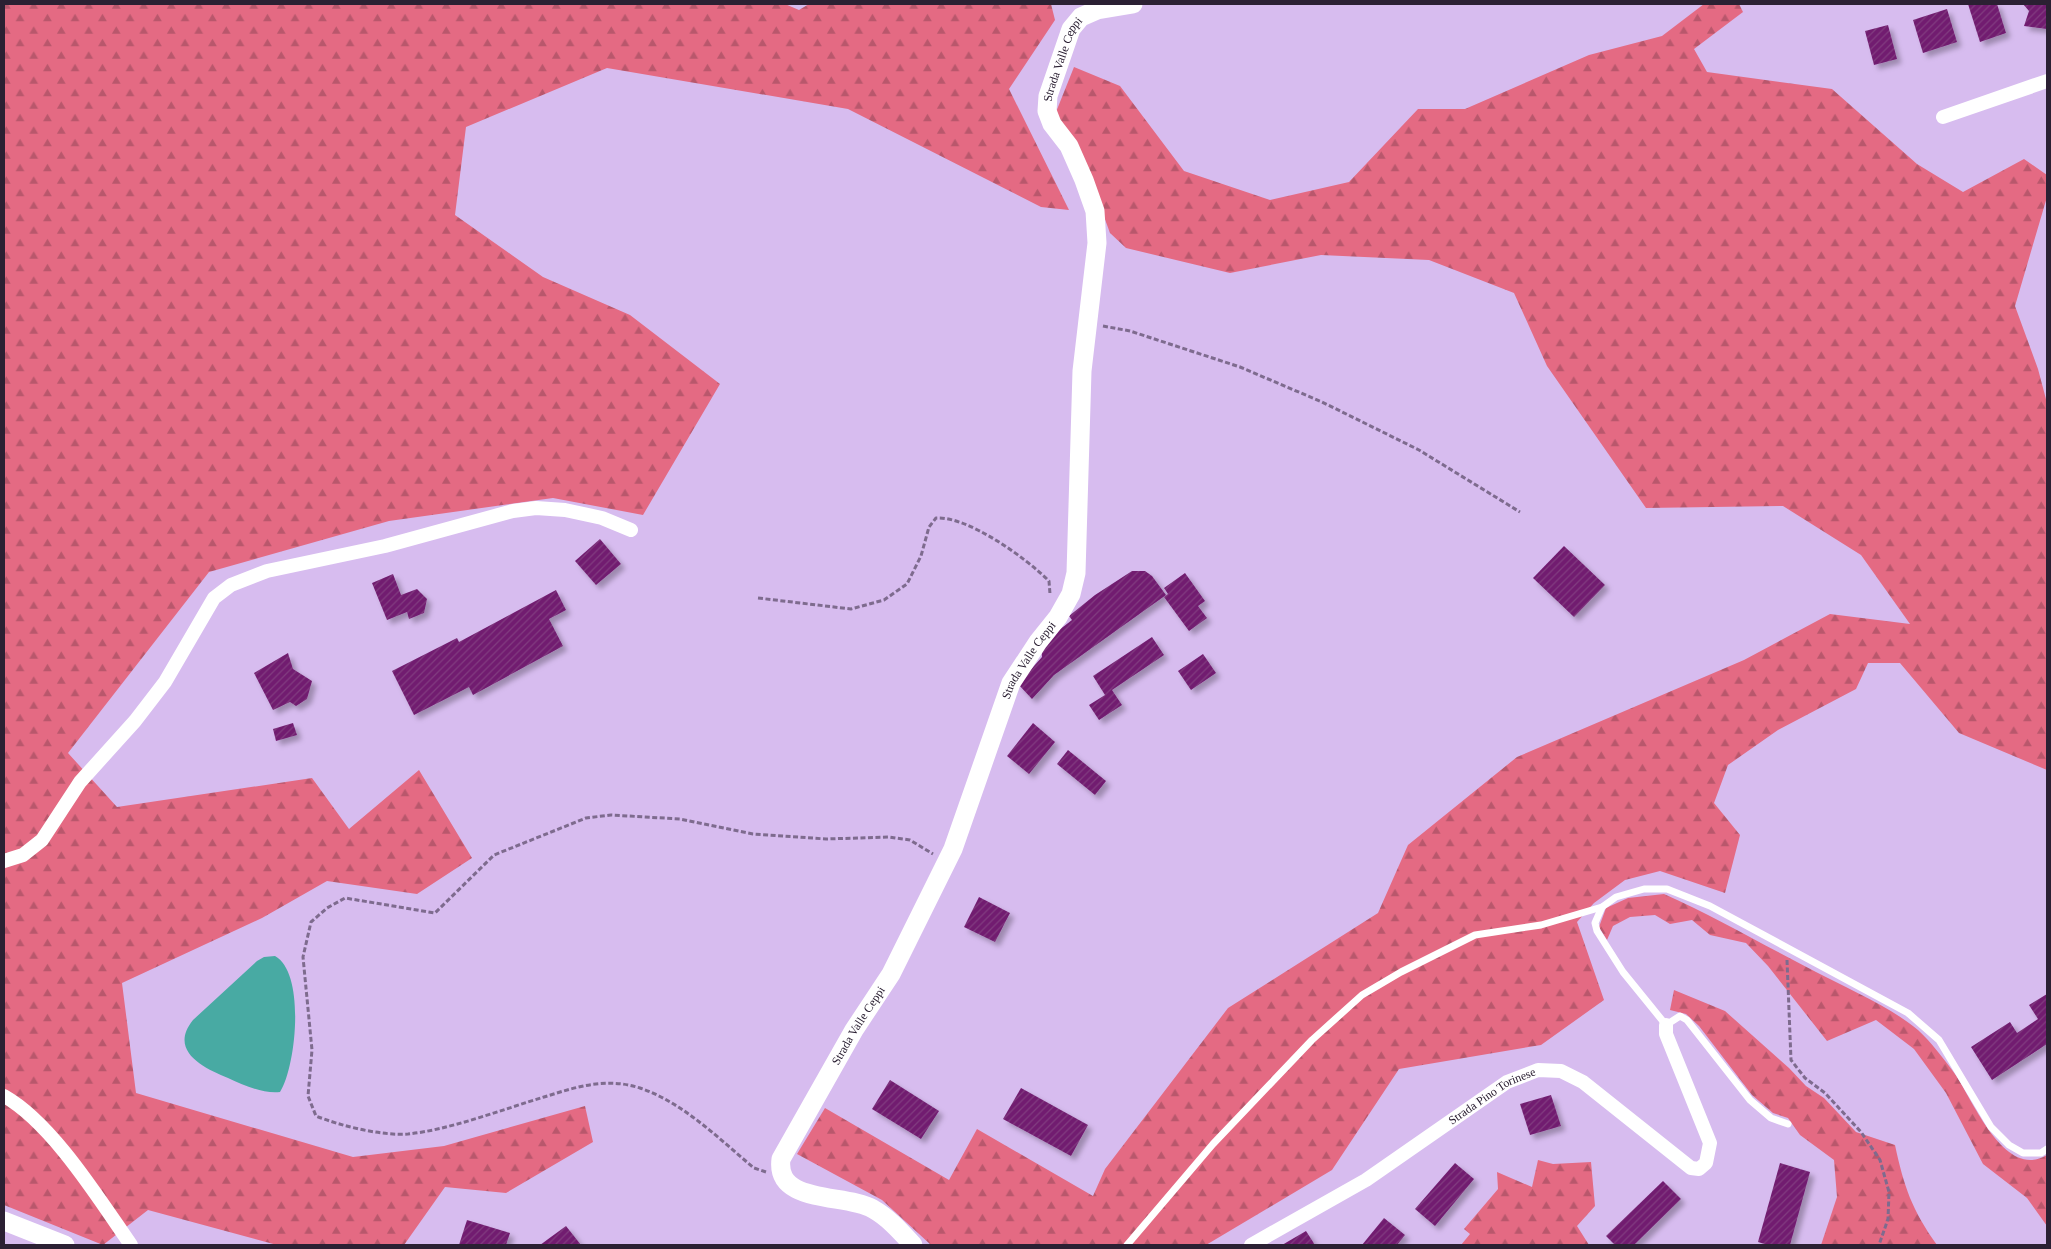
<svg xmlns="http://www.w3.org/2000/svg" width="2051" height="1249" font-family="'Times New Roman',serif">
	<style>
		.forest { fill: url(#forest-firs) }
		.water { fill: #48aaa3 }
		.building { fill: url(#building-hatch); filter: url(#shadow) }
		.lines { fill: none; stroke-linecap: round; stroke-linejoin: round }
		.path { stroke: #7e6b8e; stroke-width: 3; stroke-dasharray: 5 2.5; stroke-linecap: butt }
		.lane { stroke: #fff; stroke-width: 7 }
		.street { stroke: #fff; stroke-width: 14 }
		.secondary { stroke: #fff; stroke-width: 19 }
		.labels { text-anchor: middle; dominant-baseline: central; stroke-width: 5; stroke-linejoin: round; paint-order: stroke }
		.street-label { font-size: 12px; fill: #2b2033; stroke: #e5c9fc }
	</style>
	<defs>
		<pattern id="forest-firs" width="22" height="20" patternUnits="userSpaceOnUse" patternTransform="scale(1.25)"><rect width="22" height="20" fill="#e46a83"/><path d="M5 1l3.5 6h-7zM16 11l3.5 6h-7z" fill="#b9576c"/></pattern>
		<pattern id="building-hatch" width="6" height="6" patternUnits="userSpaceOnUse" patternTransform="scale(1.25)"><rect width="6" height="6" fill="#711c6f"/><path d="M-1 1l2-2M0 6l6-6M5 7l2-2" fill="none" stroke="#813c80"/></pattern>
		<filter id="shadow"><feDropShadow dx="4.5" dy="4.5" stdDeviation="2.5" flood-color="#0004"/></filter>
	</defs>
	<rect width="100%" height="100%" fill="#d7bcef"/>
	<g class="forest">
		<polygon points="4,4 785,4 799,10 809,4 1051,4 1055,20 1009,89 1069,210 1041,207 848,109 607,68 466,127 455,215 543,277 630,315 720,384 643,515 553,498 389,521 209,572 68,753 117,807 312,778 349,829 419,770 472,858 417,894 327,881 262,918 122,983 136,1093 353,1157 444,1146 585,1106 593,1142 506,1193 445,1187 404,1245 277,1245 148,1210 103,1245 4,1205"/>
		<polygon points="1704,4 1739,4 1743,12 1694,49 1707,72 1832,89 1917,164 1963,192 2024,159 2047,175 2047,197 2015,306 2038,369 2047,403 2047,770 1959,733 1900,663 1868,663 1856,689 1778,730 1728,765 1714,803 1740,835 1725,893 1660,871 1625,880 1594,903 1577,922 1604,1000 1541,1045 1399,1069 1332,1170 1206,1245 931,1245 882,1200 797,1154 825,1108 949,1180 977,1129 1093,1196 1105,1169 1228,1008 1378,913 1408,845 1517,757 1744,660 1830,614 1910,624 1861,555 1783,506 1646,508 1547,366 1514,293 1429,260 1321,255 1230,273 1126,248 1110,233 1084,162 1056,112 1074,67 1120,86 1184,171 1270,200 1349,182 1418,109 1465,109 1589,55 1662,36"/>
		<path d="M1664,894C1716,917 1765,946 1816,972C1847,988 1892,1008 1918,1030C1931,1042 1944,1059 1955,1074C1972,1098 2004,1181 2047,1155V1226L2027,1198L1983,1164L1946,1093L1914,1049L1876,1020L1827,1041L1768,966L1746,943L1710,935L1692,920L1670,924L1655,915L1630,917L1613,926L1607,940L1599,927L1606,908L1628,898Z"/>
		<path d="M1674,990L1725,1011L1789,1068L1806,1086L1824,1098L1856,1132L1895,1145C1904,1187 1912,1210 1937,1245H1821L1837,1197L1834,1160L1800,1135L1788,1118L1773,1113L1752,1095L1699,1026L1686,1014L1670,1010Z"/>
		<polygon points="1538,1160 1553,1164 1591,1162 1595,1206 1577,1226 1589,1245 1461,1245 1470,1234 1464,1229 1498,1189 1497,1172 1532,1187"/>
	</g>
	<path class="water" d="M275,956C306,973 296,1067 280,1092C263,1094 243,1085 228,1078C204,1068 168,1051 193,1020L257,961L264,957Z"/>
	<g class="building">
		<polygon points="1968,4 1997,4 2006,33 1980,42"/>
		<polygon points="2023,4 2047,4 2047,29 2024,26 2029,11"/>
		<polygon points="1947,9 1957,42 1923,53 1913,20"/>
		<polygon points="1888,25 1897,59 1874,65 1865,31"/>
		<polygon points="600,539 621,564 596,585 575,561"/>
		<polygon points="1564,546 1605,585 1574,617 1533,578"/>
		<polygon points="1132,571 1145,571 1152,576 1166,595 1054,675 1032,699 1018,684 1042,657 1041,644 1072,620 1069,616 1095,595"/>
		<polygon points="1185,573 1205,601 1198,606 1207,618 1189,631 1164,597 1168,594 1164,588"/>
		<polygon points="393,574 401,595 417,589 427,599 424,613 409,619 407,612 387,620 372,583"/>
		<polygon points="556,590 566,610 549,619 563,646 473,695 469,687 414,715 392,671 457,638 459,642"/>
		<polygon points="1152,637 1164,655 1112,690 1122,705 1099,720 1089,705 1105,695 1093,676"/>
		<polygon points="288,653 293,669 312,681 307,699 296,706 290,702 273,710 254,673"/>
		<polygon points="1203,654 1216,673 1191,690 1178,671"/>
		<polygon points="293,723 297,735 276,741 273,729"/>
		<polygon points="1033,723 1055,742 1029,774 1007,756"/>
		<polygon points="1068,750 1106,781 1095,795 1057,764"/>
		<polygon points="979,897 1010,913 995,942 964,927"/>
		<polygon points="2047,994 2047,1044 1992,1080 1971,1047 2010,1022 2017,1033 2038,1019 2029,1005"/>
		<polygon points="890,1080 939,1111 921,1139 872,1109"/>
		<polygon points="1021,1088 1088,1125 1071,1156 1003,1119"/>
		<polygon points="1551,1095 1561,1126 1530,1135 1520,1104"/>
		<polygon points="1455,1163 1474,1179 1435,1226 1415,1209"/>
		<polygon points="1780,1163 1810,1172 1790,1245 1768,1245 1758,1242"/>
		<polygon points="1663,1181 1681,1199 1634,1245 1615,1245 1606,1236"/>
		<polygon points="1384,1218 1405,1235 1397,1245 1362,1245"/>
		<polygon points="467,1220 510,1233 506,1245 459,1245"/>
		<polygon points="566,1226 581,1245 540,1245"/>
		<polygon points="1306,1231 1315,1245 1282,1245"/>
	</g>
	<g class="lines">
		<g class="path">
			<polyline points="1103,326 1130,331 1240,367 1322,402 1419,450 1520,512"/>
			<path d="M758,598L851,609L884,600L907,584L921,556L929,527L936,518C968,516 1026,558 1049,581L1050,594"/>
			<polyline points="1787,960 1791,1060 1805,1078 1825,1093 1861,1132 1880,1160 1889,1192 1888,1219 1879,1245"/>
			<path d="M766,1172L754,1168C719,1139 684,1103 640,1088C606,1077 576,1087 544,1097C504,1109 449,1130 408,1134C381,1136 341,1126 316,1116L308,1096L312,1050L303,957L311,922L327,908L345,898L435,913L494,855L586,818L611,815L680,819L753,834L826,839L889,837L910,840L933,854"/>
		</g>
		<g class="lane">
			<polyline points="1788,1124 1771,1118 1750,1100 1687,1020 1680,1016 1666,1025 1623,972 1597,931 1595,923 1602,907 1616,897 1644,889 1667,889 1710,906 1908,1013 1939,1040 1991,1127 2009,1145 2023,1153 2041,1153 2047,1149"/>
			<polyline points="1127,1245 1213,1144 1312,1040 1362,995 1401,972 1475,935 1541,925 1602,907"/>
		</g>
		<g class="street">
			<polyline points="1943,117 2047,81"/>
			<polyline points="4,861 23,855 42,840 80,782 135,721 165,682 214,598 231,585 267,571 385,546 513,511 536,508 565,510 602,518 631,530"/>
			<path d="M4,1096C52,1123 99,1199 131,1245"/>
			<path id="s1" d="M1251,1245L1366,1180L1507,1082L1538,1070L1561,1071L1583,1082L1691,1168L1699,1169L1706,1163L1710,1143L1666,1034V1025"/>
		</g>
		<g class="secondary">
			<polyline points="4,1221 65,1245"/>
			<path id="s2" d="M913,1245C901,1232 889,1218 873,1209C846,1193 775,1205 781,1159L854,1030L891,974L953,849L1011,683L1038,642L1058,617L1071,594L1076,573L1082,371L1097,243L1095,211L1084,180L1069,146L1052,124L1047,111L1048,96L1071,29L1081,17L1097,10L1133,4"/>
		</g>
	</g>
	<g class="labels">
		<g class="street-label">
			<text stroke="none"><textPath href="#s2" startOffset="1359">Strada Valle Ceppi</textPath></text>
			<text stroke="none"><textPath href="#s2" startOffset="729">Strada Valle Ceppi</textPath></text>
			<text stroke="none"><textPath href="#s2" startOffset="324">Strada Valle Ceppi</textPath></text>
			<text stroke="none"><textPath href="#s1" startOffset="284">Strada Pino Torinese</textPath></text>
		</g>
	</g>
	<rect width="2051" height="1249" fill="none" stroke="#2b2033" stroke-width="10"/>
</svg>
